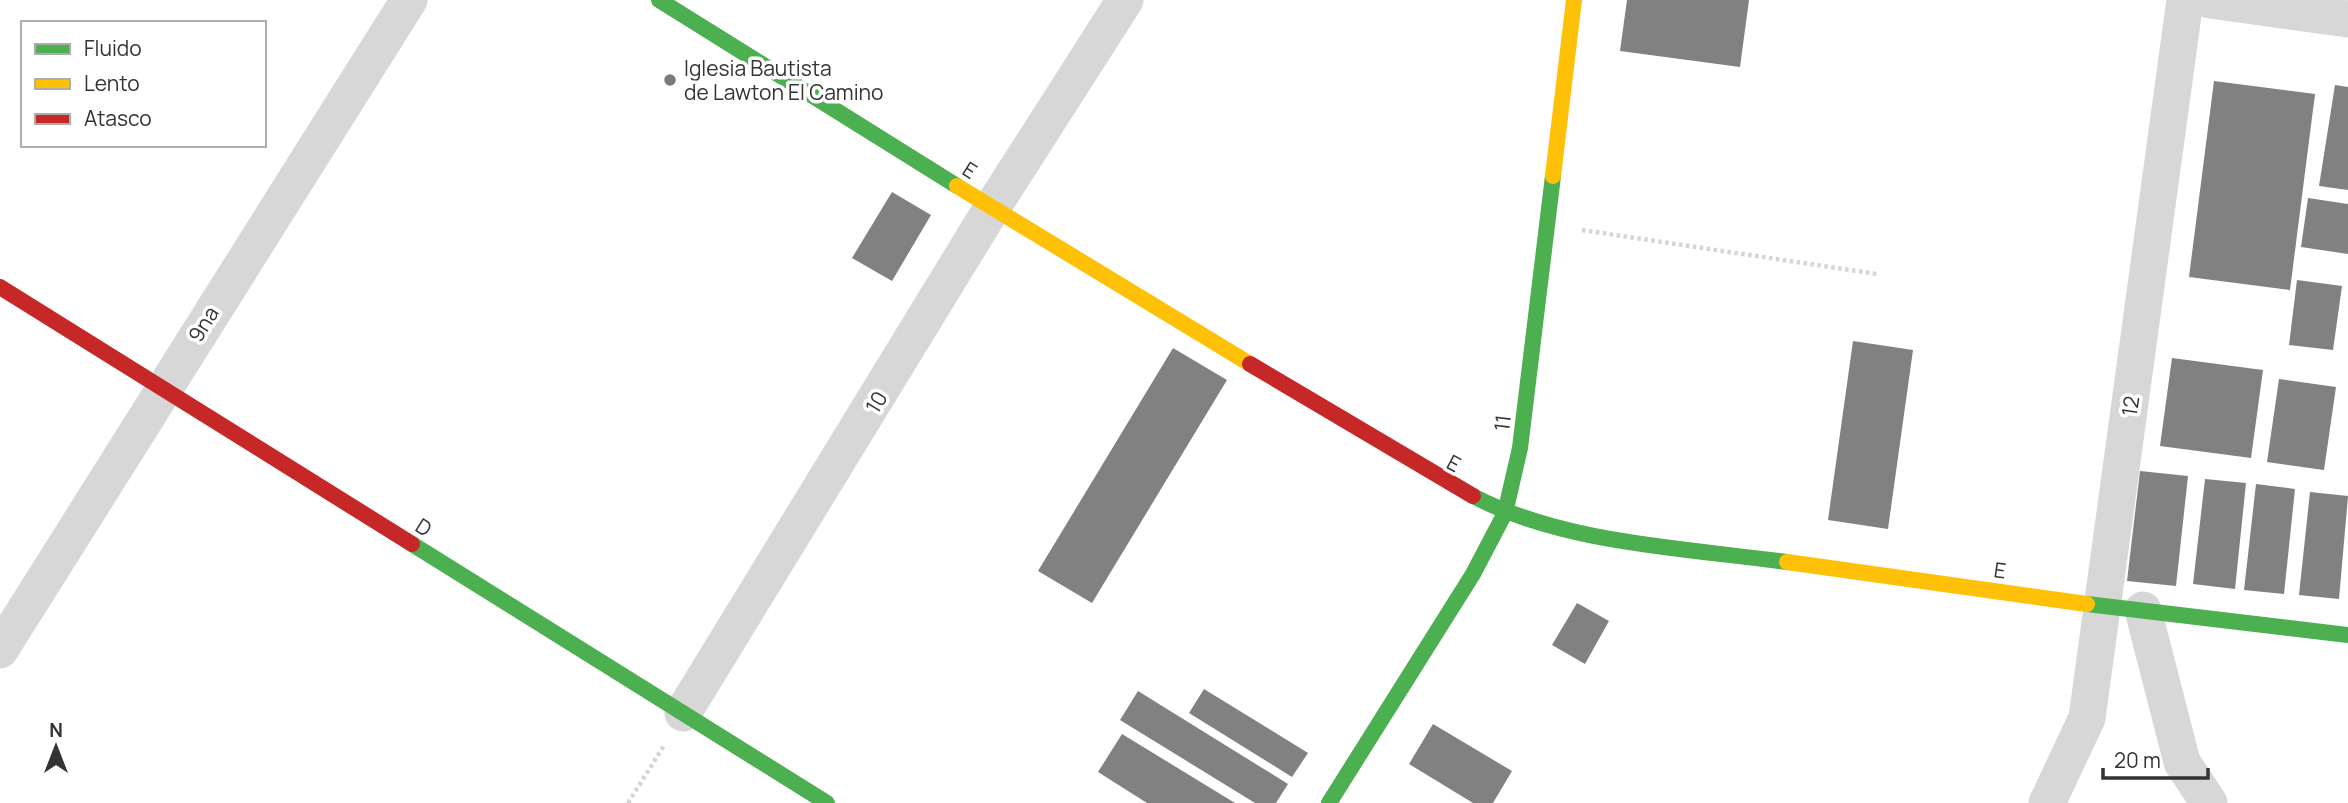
<svg xmlns="http://www.w3.org/2000/svg" width="2348" height="803" font-family="Manrope,sans-serif">
	<style>
		.building { fill: #818181 }
		.lines { fill: none; stroke-linecap: round; stroke-linejoin: round }
		.path { stroke: #d5d5d5; stroke-width: 4.5; stroke-dasharray: 3.5 3.5; stroke-linecap: butt }
		.street { stroke: #d7d7d7; stroke-width: 37 }
		.fast { stroke: #4caf50; stroke-width: 16 }
		.slow { stroke: #ffc107; stroke-width: 16 }
		.jam { stroke: #c62828; stroke-width: 16 }
		.poi-dot { fill: #7a7a7a; stroke: #fff; stroke-width: 2.5 }
		.labels { text-anchor: middle; dominant-baseline: central; stroke-width: 7; stroke-linejoin: round; paint-order: stroke }
		.poi-label { font-size: 21px; fill: #333; stroke: #fff; text-anchor: start }
		.street-label { font-size: 21px; fill: #333; stroke: #fff }
	</style>
	<rect width="100%" height="100%" fill="#fff"/>
	<g class="building">
		<polygon points="1627,0 1749,0 1740,67 1620,51"/>
		<polygon points="2214,81 2315,94 2290,290 2189,277"/>
		<polygon points="2335,85 2348,87 2348,190 2319,186"/>
		<polygon points="892,192 931,215 892,281 852,258"/>
		<polygon points="2308,198 2348,204 2348,254 2301,247"/>
		<polygon points="2297,280 2342,286 2333,350 2289,345"/>
		<polygon points="1853,341 1913,350 1888,529 1828,520"/>
		<polygon points="1173,348 1227,380 1092,603 1038,571"/>
		<polygon points="2172,358 2263,370 2251,458 2160,446"/>
		<polygon points="2279,379 2336,387 2324,470 2267,462"/>
		<polygon points="2140,471 2188,476 2176,586 2127,581"/>
		<polygon points="2205,479 2246,483 2235,589 2193,584"/>
		<polygon points="2256,484 2295,489 2284,594 2244,590"/>
		<polygon points="2310,492 2348,496 2339,599 2299,595"/>
		<polygon points="1577,603 1609,621 1585,664 1552,645"/>
		<polygon points="1204,689 1308,753 1292,777 1189,713"/>
		<polygon points="1138,691 1288,784 1276,803 1255,803 1120,720"/>
		<polygon points="1433,724 1512,771 1493,803 1473,803 1409,764"/>
		<polygon points="1122,734 1235,803 1147,803 1098,772"/>
	</g>
	<g class="lines">
		<g class="path">
			<polyline points="1582,230 1877,274"/>
			<polyline points="628,803 665,744"/>
		</g>
		<g class="street">
			<polyline points="2210,0 2348,19"/>
			<polyline points="2143,610 2182,762 2209,803"/>
			<polyline points="0,650 409,0"/>
			<polyline points="683,713 992,208 1125,0"/>
			<polyline points="2047,803 2087,718 2185,0"/>
		</g>
		<g class="fast">
			<polyline points="659,0 957,186"/>
			<path d="M1473,496C1565,544 1684,548 1787,562"/>
			<polyline points="412,544 827,803"/>
			<polyline points="2087,604 2348,635"/>
			<polyline points="1329,803 1473,574 1505,513 1520,448 1553,176"/>
		</g>
		<g class="slow">
			<polyline points="1553,176 1574,0"/>
			<polyline points="957,186 1250,364"/>
			<polyline points="1787,562 2087,604"/>
		</g>
		<g class="jam">
			<polyline points="0,287 412,544"/>
			<polyline points="1250,364 1473,496"/>
		</g>
	</g>
	<circle class="poi-dot" cx="670" cy="80" r="7"/>
	<g class="labels">
		<g class="poi-label">
			<text x="684" y="68">Iglesia Bautista<tspan x="684" dy="24">de Lawton El Camino</tspan></text>
		</g>
		<g class="street-label">
			<text transform="translate(970 170) rotate(32)">E</text>
			<text transform="translate(203 324) rotate(-58)">9na</text>
			<text transform="translate(876 402) rotate(-59)">10</text>
			<text transform="translate(2130 406) rotate(-82)">12</text>
			<text transform="translate(1502 423) rotate(-83)">11</text>
			<text transform="translate(1454 463) rotate(28)">E</text>
			<text transform="translate(424 527) rotate(32)">D</text>
			<text transform="translate(2000 570) rotate(8)">E</text>
		</g>
	</g>
	<rect x="21" y="21" width="245" height="126" fill="#ffffff" stroke="#adadad" stroke-width="2"/>
	<rect x="35" y="44" width="35" height="10" fill="#4caf50" stroke="#adadad" stroke-width="2"/>
	<text x="84" y="56" font-size="21" fill="#333333">Fluido</text>
	<rect x="35" y="79" width="35" height="10" fill="#ffc107" stroke="#adadad" stroke-width="2"/>
	<text x="84" y="91" font-size="21" fill="#333333">Lento</text>
	<rect x="35" y="114" width="35" height="10" fill="#c62828" stroke="#adadad" stroke-width="2"/>
	<text x="84" y="126" font-size="21" fill="#333333">Atasco</text>
	<g transform="translate(56 747)" stroke="#ffffff" stroke-width="5" paint-order="stroke">
	<path d="M0-5L12 26L0 18L-12 26Z" fill="#333333"/>
	<text y="-10" font-size="19" font-weight="bold" text-anchor="middle" fill="#333333">N</text>
	</g>
	<path d="M2103 768v10h105v-10" fill="none" stroke="#333333" stroke-width="3.5"/>
	<text x="2114" y="768" font-size="21" fill="#333333" stroke="#ffffff" stroke-width="5" paint-order="stroke">20 m</text>
</svg>
